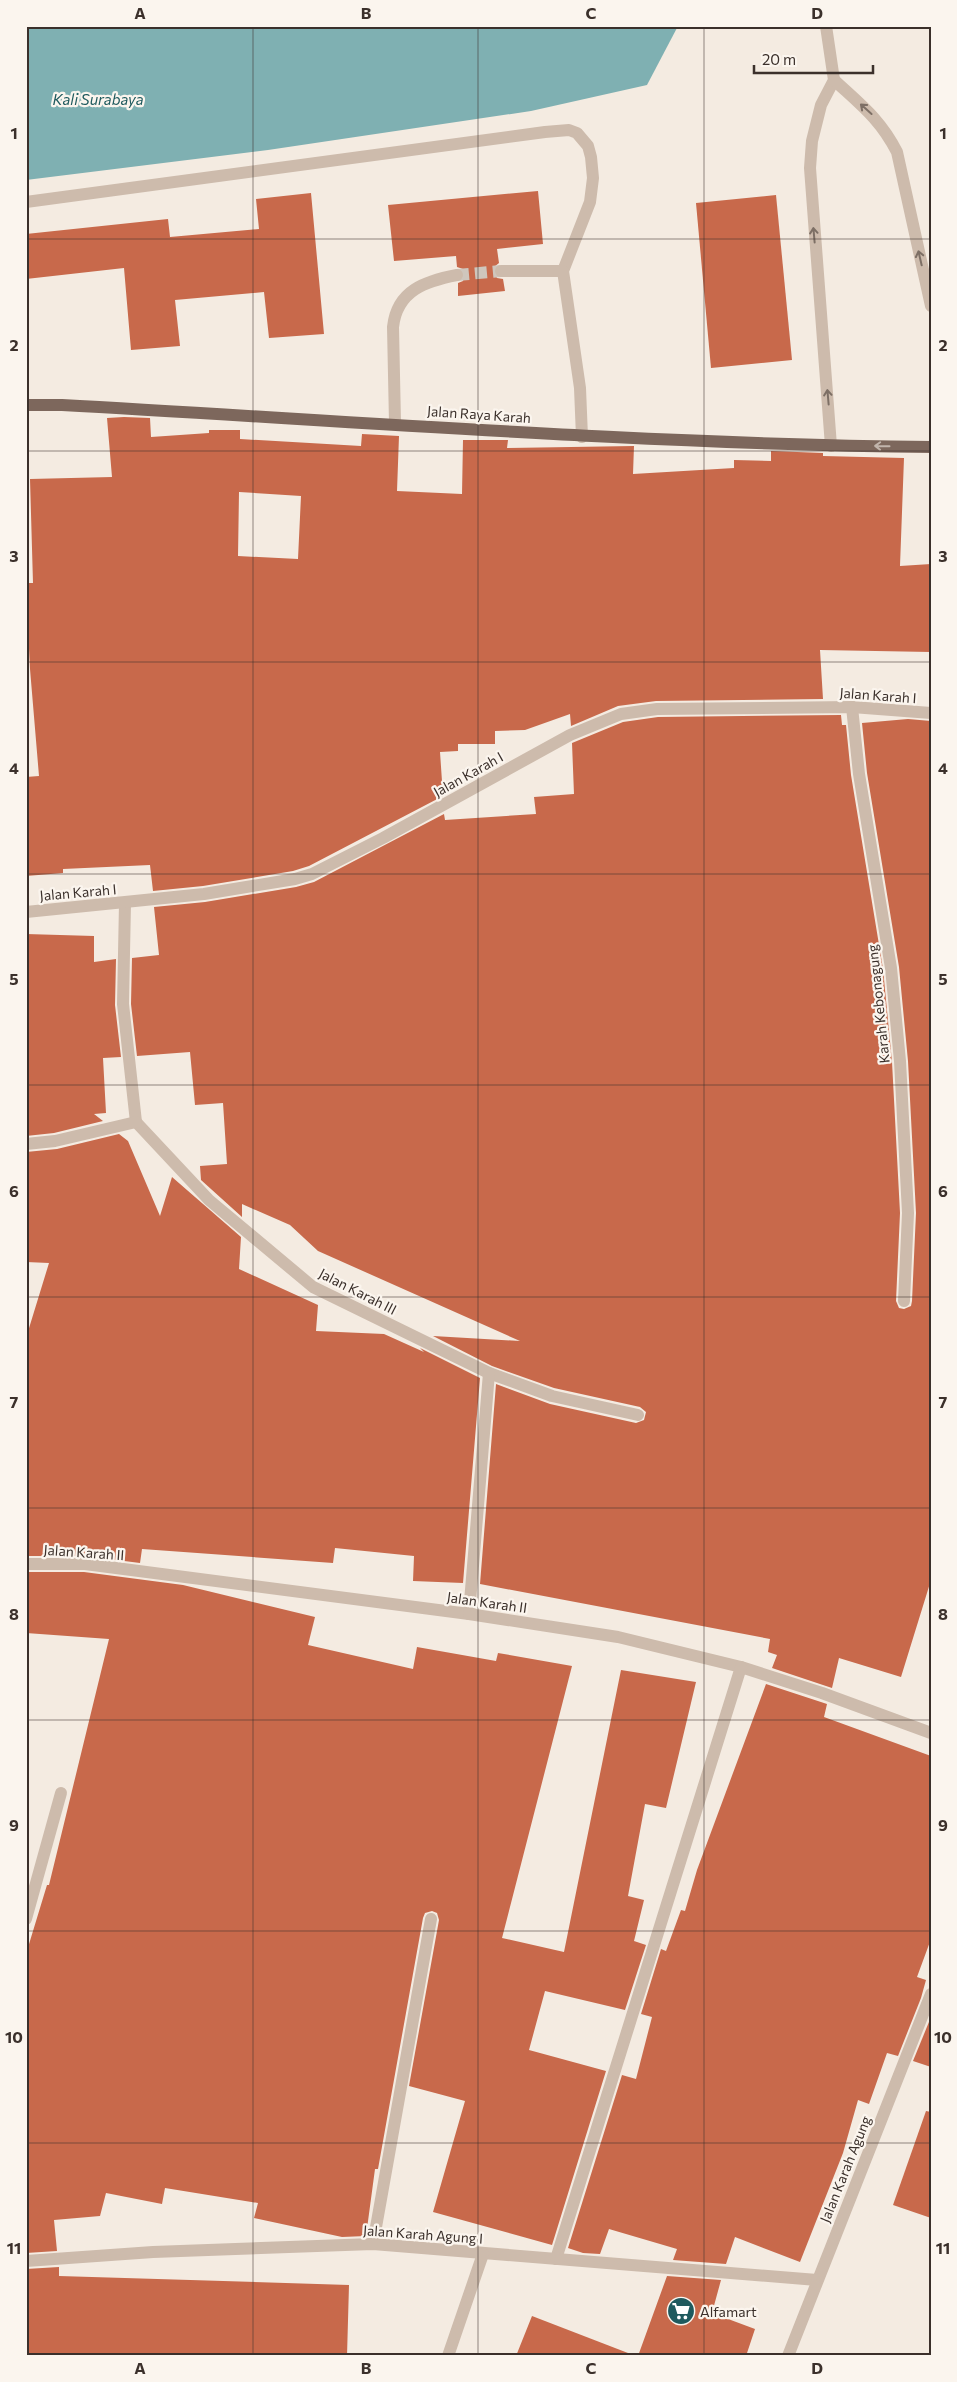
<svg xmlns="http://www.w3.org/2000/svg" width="957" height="2382" font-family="Commissioner,sans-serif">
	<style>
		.water { fill: #7fb0b2 }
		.building { fill: #c8694b; fill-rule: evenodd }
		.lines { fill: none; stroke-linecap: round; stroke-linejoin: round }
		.minor-tunnel { stroke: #cfc6bd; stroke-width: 12; stroke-dasharray: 12 6; stroke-linecap: butt }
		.minor { stroke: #cdbbac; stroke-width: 12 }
		.major { stroke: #7d675c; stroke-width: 12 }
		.oneway { stroke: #7d6f65 }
		.oneway2 { stroke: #c2b5ac }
		.grid { fill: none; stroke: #3b302b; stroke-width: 1; stroke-opacity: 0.55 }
		.labels { text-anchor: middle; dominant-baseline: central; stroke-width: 4.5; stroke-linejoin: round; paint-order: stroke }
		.street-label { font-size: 14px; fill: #3b302b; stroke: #fbf5ee }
		.poi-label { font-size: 14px; fill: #3b302b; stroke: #fbf5ee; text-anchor: start }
		.water-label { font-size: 15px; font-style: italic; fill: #1f5a5e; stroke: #fbf5ee }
		.neatline { fill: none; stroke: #3b302b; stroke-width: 2 }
		.grid-label { font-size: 16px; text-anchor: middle; font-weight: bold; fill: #3b302b }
	</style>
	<rect width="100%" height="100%" fill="#f4ebe1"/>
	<polygon class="water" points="26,26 678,26 647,85 531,111 268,150 26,180"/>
	<g class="building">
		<polygon points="538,191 543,244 497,249 499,263 494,267 493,271 497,278 503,279 505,291 458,296 458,283 463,281 465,274 463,269 457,267 456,256 394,261 388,205"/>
		<polygon points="311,193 324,334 269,338 264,292 175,300 180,346 131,350 124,268 26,279 26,234 168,219 170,237 259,229 256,199"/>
		<polygon points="776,195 792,360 711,368 696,203"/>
		<path d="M124,417L150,418L151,437L209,433V430H240V439L361,446L362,434L399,436L397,491L462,494L463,440H508L507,448L634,446L633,474L734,468V460L771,461V451L823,453V456L904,458L900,566L931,564V652L820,650L823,699L656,701L618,706L571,726L570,714L525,730L495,731V744H458V751L440,752L443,796L309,866L293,871L203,886L153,891L150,865L63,869V873L26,876V777L39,776L30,669L26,588V583H33L30,479L112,477L107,418ZM239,492L301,496L298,559L238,556Z"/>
		<polygon points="841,715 842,725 846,725 851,775 883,969 892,1062 900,1213 896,1301 899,1308 904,1309 911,1306 912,1301 916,1213 908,1061 899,967 867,773 862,723 908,719 931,721 931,1580 901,1677 839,1658 832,1688 772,1668 777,1655 768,1652 770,1639 480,1584 496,1384 550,1404 636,1423 644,1420 646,1412 640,1407 554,1388 492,1366 433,1336 520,1341 318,1251 290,1225 242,1204 242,1217 201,1180 200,1166 227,1164 223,1103 195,1105 190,1052 137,1056 131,1004 132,958 159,955 154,907 205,902 296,887 314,882 444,814 445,820 536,814 534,797 574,794 572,743 623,722 658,717"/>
		<polygon points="26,934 94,936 94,962 116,959 115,1005 121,1057 103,1058 106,1113 94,1114 103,1121 54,1133 26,1136"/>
		<polygon points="119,1134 128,1141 160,1216 172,1177 241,1237 239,1269 318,1305 316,1331 384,1334 424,1352 420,1348 480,1378 463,1583 413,1581 414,1556 335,1548 333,1563 142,1549 140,1563 85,1556 26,1556 26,1338 49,1263 26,1262 26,1152 57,1149"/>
		<polygon points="26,1572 84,1572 183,1585 315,1617 308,1645 413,1669 417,1647 496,1661 498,1653 572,1666 502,1938 564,1952 621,1670 696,1682 666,1808 645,1804 628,1896 644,1900 634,1941 646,1945 625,2010 545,1991 529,2050 606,2071 552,2245 433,2212 465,2101 409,2086 439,1920 437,1913 432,1911 425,1913 423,1918 378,2169 375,2169 366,2236 342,2237 254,2218 258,2203 165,2188 162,2204 106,2193 100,2216 54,2220 57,2251 26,2253 26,1954 47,1885 49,1885 109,1639 26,1633"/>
		<polygon points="766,1684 827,1704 824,1717 931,1756 931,1939 917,1977 926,1980 921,1998 898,2056 887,2053 869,2104 858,2100 843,2153 800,2262 735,2237 726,2264 673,2260 677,2249 609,2229 600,2254 583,2253 568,2248 622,2075 636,2079 652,2017 641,2014 661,1949 666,1951 681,1910 685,1911 697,1870"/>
		<polygon points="931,2017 931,2067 913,2061"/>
		<polygon points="926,2111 931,2112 931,2218 893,2205"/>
		<polygon points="59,2267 59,2276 349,2285 347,2356 26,2356 26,2269"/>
		<polygon points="667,2276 721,2280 712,2313 755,2329 746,2356 638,2356"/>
		<polygon points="532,2316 628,2353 628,2356 516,2356"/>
	</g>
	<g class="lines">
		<polyline class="minor-tunnel" points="457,275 501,271"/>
		<g class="minor">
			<polyline points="826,26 834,80 821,105 812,141 810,168 831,446"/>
			<path d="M834,80C861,105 880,119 897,152L931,306"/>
			<polyline points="26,202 545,132 569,130 577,133 588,146 591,157 593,178 590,202 563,271 580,388 582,437"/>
			<polyline points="501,271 563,271"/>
			<path d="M395,423L393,327C397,290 426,281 457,275"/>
			<polyline points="852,707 859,774 891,968 900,1061 908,1213 904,1301"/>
			<polyline points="125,903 123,1004 136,1122"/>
			<polyline points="26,912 204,894 295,879 312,874 383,838 570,735 621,714 657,709 852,707 931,713"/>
			<polyline points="136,1122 209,1200 313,1287 489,1373 552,1396 638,1415"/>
			<polyline points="26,1144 55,1141 136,1122"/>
			<polyline points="26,1564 85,1564 469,1614 618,1637 741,1667 822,1693 931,1733"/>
			<polyline points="469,1614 489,1373"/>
			<polyline points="26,1919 61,1793"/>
			<polyline points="373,2244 431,1919"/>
			<polyline points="556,2259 741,1667"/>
			<polyline points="26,2261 153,2252 373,2244 817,2280"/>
			<polyline points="448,2356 483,2254"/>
			<polyline points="788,2356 931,1994"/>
		</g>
		<path class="major" d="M26,405H62C351,421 641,444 931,447"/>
	</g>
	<defs><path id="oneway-shaft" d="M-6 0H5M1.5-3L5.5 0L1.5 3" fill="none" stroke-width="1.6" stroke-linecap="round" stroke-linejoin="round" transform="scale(1.25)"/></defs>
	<g class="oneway">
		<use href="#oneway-shaft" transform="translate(866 109) rotate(-138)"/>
		<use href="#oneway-shaft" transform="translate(814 235) rotate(-95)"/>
		<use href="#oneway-shaft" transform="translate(920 258) rotate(-103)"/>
		<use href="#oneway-shaft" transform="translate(828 397) rotate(-95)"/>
	</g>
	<use class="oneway2" href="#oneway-shaft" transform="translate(882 446) rotate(-179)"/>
	<path class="grid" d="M253,26V2356M478,26V2356M704,26V2356M26,239H931M26,451H931M26,662H931M26,874H931M26,1085H931M26,1297H931M26,1508H931M26,1720H931M26,1931H931M26,2143H931"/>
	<defs>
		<g id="supermarket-disc" transform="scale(1.4375)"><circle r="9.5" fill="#1f5a5e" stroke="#fbf5ee"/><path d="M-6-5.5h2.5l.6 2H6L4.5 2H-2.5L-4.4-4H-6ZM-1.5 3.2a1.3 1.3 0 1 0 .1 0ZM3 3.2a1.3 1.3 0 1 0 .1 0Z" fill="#fff"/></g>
	</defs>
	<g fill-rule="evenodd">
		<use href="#supermarket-disc" x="681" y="2311"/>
	</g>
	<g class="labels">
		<g class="street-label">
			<text transform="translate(479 414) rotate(4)">Jalan Raya Karah</text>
			<text transform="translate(878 695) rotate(4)">Jalan Karah I</text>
			<text transform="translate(468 774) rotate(-29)">Jalan Karah I</text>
			<text transform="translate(78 892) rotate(-5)">Jalan Karah I</text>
			<text transform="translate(878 1004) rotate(-96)">Karah Kebonagung</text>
			<text transform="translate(358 1291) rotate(27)">Jalan Karah III</text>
			<text transform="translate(84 1552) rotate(4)">Jalan Karah II</text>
			<text transform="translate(487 1602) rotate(8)">Jalan Karah II</text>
			<text transform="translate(845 2169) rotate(-68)">Jalan Karah Agung</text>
			<text transform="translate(423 2234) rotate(4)">Jalan Karah Agung I</text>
		</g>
		<g class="poi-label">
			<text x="700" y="2311">Alfamart</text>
		</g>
		<g class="water-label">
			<text x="98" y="99">Kali Surabaya</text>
		</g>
	</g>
	<rect width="957" height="2382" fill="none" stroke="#fbf5ee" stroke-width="55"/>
	<path d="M754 65v8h119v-8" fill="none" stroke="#3b302b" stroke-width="2.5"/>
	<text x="762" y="65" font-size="15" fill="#3b302b" stroke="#fbf5ee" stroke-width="4" paint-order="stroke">20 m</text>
	<rect x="28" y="28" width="902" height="2326" class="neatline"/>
	<g class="grid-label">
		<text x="140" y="19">A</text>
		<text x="366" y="19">B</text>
		<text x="591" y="19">C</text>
		<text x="817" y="19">D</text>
		<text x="14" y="139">1</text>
		<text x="943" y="139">1</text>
		<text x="14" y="351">2</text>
		<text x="943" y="351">2</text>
		<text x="14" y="562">3</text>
		<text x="943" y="562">3</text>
		<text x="14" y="774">4</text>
		<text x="943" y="774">4</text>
		<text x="14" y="985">5</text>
		<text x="943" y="985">5</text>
		<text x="14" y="1197">6</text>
		<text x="943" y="1197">6</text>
		<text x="14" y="1408">7</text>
		<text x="943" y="1408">7</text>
		<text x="14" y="1620">8</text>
		<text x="943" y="1620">8</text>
		<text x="14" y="1831">9</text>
		<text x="943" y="1831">9</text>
		<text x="14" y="2043">10</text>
		<text x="943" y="2043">10</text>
		<text x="14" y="2254">11</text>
		<text x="943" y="2254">11</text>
		<text x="140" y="2374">A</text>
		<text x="366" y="2374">B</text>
		<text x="591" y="2374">C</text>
		<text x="817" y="2374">D</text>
	</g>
</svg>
